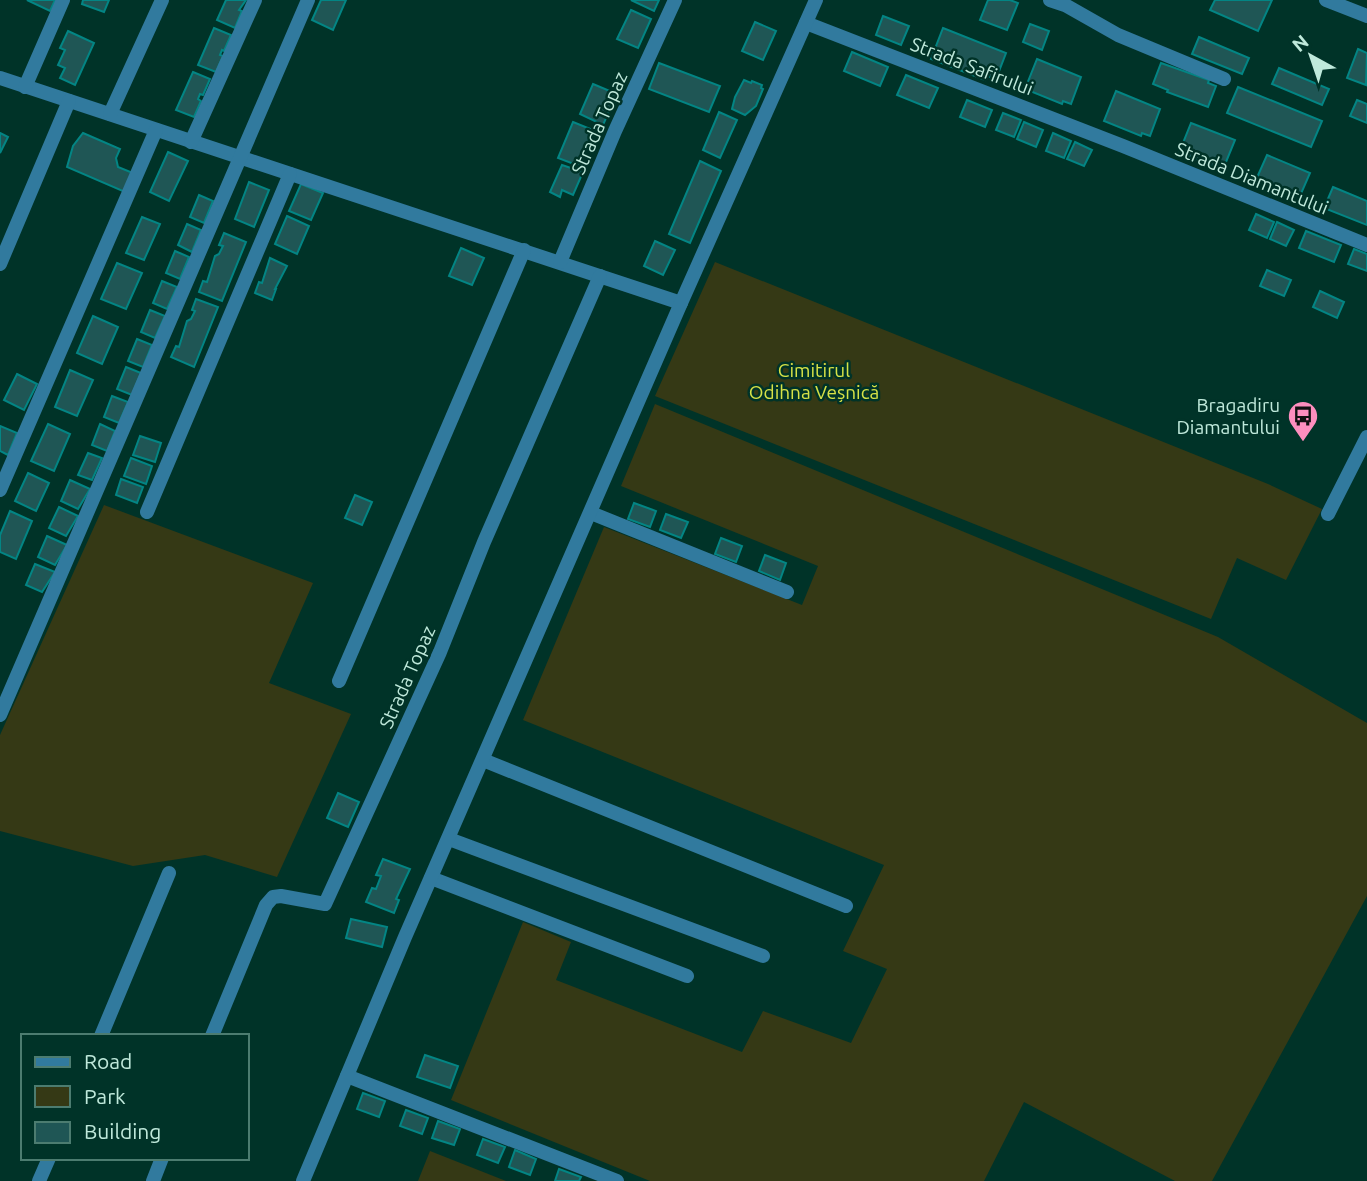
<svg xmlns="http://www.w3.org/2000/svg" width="1367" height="1181" font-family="Ubuntu,sans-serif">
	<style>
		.green { fill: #353915 }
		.building { fill: #1f5655; stroke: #038584; stroke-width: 2 }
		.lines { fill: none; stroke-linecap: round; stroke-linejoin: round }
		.street { stroke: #317a9e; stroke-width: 14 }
		.labels { text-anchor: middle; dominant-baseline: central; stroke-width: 5; stroke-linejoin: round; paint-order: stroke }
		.street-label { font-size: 19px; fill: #bfe9db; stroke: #003328 }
		.park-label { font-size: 19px; fill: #d6e247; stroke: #003328 }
		.poi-label { font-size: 19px; fill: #bfe9db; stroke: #003328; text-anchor: end }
	</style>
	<rect width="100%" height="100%" fill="#003328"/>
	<g class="green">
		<polygon points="715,262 1268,484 1322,509 1286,580 1237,558 1211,619 655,396"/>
		<polygon points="655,404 1218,637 1367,723 1367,896 1212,1181 1175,1181 1024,1102 984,1181 650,1181 451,1100 523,922 571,942 556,980 742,1052 763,1011 851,1043 887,969 843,951 884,865 523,720 604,527 802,605 818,566 621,486"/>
		<polygon points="104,505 313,583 269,683 351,714 277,877 205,855 133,866 0,831 0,735"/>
		<polygon points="430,1151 506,1181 418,1181"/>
	</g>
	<g class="building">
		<polygon points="27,0 55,0 50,11"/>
		<polygon points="83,0 109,0 104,12 82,4"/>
		<polygon points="226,0 246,0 239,10 242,11 235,28 217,20"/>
		<polygon points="321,0 346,0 333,30 312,20"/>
		<polygon points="631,0 659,0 654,11"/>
		<polygon points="988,0 1010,0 1018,3 1007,30 980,20"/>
		<polygon points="1215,0 1272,0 1258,31 1210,10"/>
		<polygon points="631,10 651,19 638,48 617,39"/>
		<polygon points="883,16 909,26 901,45 876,35"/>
		<polygon points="755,22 776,31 763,60 742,51"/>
		<polygon points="1030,24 1049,31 1042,50 1023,42"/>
		<polygon points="214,28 231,35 224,51 222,50 220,55 223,56 216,72 198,65"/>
		<polygon points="943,28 1006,53 996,79 987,76 985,80 931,59"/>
		<polygon points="68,31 94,43 75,85 60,78 65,68 58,65 65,50 60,48"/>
		<polygon points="1199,37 1249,58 1242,74 1192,54"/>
		<polygon points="1358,49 1367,53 1366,85 1347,78"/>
		<polygon points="852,52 888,67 880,86 844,71"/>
		<polygon points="1037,59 1081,77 1071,104 1063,101 1062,104 1025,89"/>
		<polygon points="659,63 720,86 709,112 649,89"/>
		<polygon points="1161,63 1209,80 1208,83 1216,86 1208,107 1167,92 1168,90 1153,84"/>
		<polygon points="1279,68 1329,89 1322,105 1272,84"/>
		<polygon points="193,72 210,79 203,95 200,94 198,99 201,101 194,117 176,110"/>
		<polygon points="906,75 938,88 929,108 897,95"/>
		<polygon points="744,80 751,83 752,81 762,85 761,88 763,89 756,106 745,115 732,109 735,97"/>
		<polygon points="593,84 617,94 603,125 580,114"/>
		<polygon points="1238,87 1322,121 1311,147 1227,113"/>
		<polygon points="1116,91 1160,109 1150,136 1142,133 1141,136 1104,121"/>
		<polygon points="967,100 992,110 985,127 960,117"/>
		<polygon points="1357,100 1367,104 1367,123 1350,116"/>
		<polygon points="719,112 737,120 720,158 703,150"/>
		<polygon points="1003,113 1021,120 1014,137 996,130"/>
		<polygon points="573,122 593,130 579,166 558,158"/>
		<polygon points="1024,122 1043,130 1036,147 1017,139"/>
		<polygon points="1191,123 1235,140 1224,167 1217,164 1216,168 1179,153"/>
		<polygon points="0,133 8,137 0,153"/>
		<polygon points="83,133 120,149 116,158 118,167 133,173 125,192 67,167 73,146"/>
		<polygon points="1053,133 1071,141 1064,158 1046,151"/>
		<polygon points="1075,142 1092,150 1084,166 1067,159"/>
		<polygon points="168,152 188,161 169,201 150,192"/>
		<polygon points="1267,155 1310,173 1300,196 1281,188 1279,192 1255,182"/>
		<polygon points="700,161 721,171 690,243 669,234"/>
		<polygon points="562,165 583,172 573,195 562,190 560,197 550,192"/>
		<polygon points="249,182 269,190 254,227 235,219"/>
		<polygon points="301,184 323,193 311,220 289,211"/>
		<polygon points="1333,187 1367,201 1367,225 1324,208"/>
		<polygon points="199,195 213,201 204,223 190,217"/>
		<polygon points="1256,214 1274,222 1267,238 1249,230"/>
		<polygon points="287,216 309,226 297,254 275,244"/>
		<polygon points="142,217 160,224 144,260 126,253"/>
		<polygon points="1277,222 1294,230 1286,246 1270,239"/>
		<polygon points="187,224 201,230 192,252 178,245"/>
		<polygon points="1306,231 1341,245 1334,262 1299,248"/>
		<polygon points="224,233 246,242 222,301 199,292 203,281 207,282 215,256 219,254 223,246 219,245"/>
		<polygon points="655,241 675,250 663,275 644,266"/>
		<polygon points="461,248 484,258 472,285 449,276"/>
		<polygon points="1354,249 1367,254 1367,271 1348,264"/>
		<polygon points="175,251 189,257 180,279 166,273"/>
		<polygon points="270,258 287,266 275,289 276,289 272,300 255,293 259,282 262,283"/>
		<polygon points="117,263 142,273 126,309 101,299"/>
		<polygon points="1267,270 1291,280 1284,296 1260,286"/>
		<polygon points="162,281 177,287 167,309 153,303"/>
		<polygon points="1320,291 1344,302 1337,318 1313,307"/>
		<polygon points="196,299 218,307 194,367 171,357 176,346 179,347 187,321 191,319 195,311 192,310"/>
		<polygon points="150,310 165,316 155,338 141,332"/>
		<polygon points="93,316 118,327 102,364 77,353"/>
		<polygon points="137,339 152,345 143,367 128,361"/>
		<polygon points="126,367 141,373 132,395 117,389"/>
		<polygon points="70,370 93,380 77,416 55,407"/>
		<polygon points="17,374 37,384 24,410 4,400"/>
		<polygon points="112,396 128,402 119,423 104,417"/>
		<polygon points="48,424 70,434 54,471 31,461"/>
		<polygon points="100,424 115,431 107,451 92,445"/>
		<polygon points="0,426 17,433 8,455 0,451"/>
		<polygon points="140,436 161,443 155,462 133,455"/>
		<polygon points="88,453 102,458 92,480 78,475"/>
		<polygon points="131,458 152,466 146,484 124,476"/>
		<polygon points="28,473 49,483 36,511 15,501"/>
		<polygon points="121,479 143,487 137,503 116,495"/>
		<polygon points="70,480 90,489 78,509 61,501"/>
		<polygon points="355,495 372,502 362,525 345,518"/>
		<polygon points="634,503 656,511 650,527 628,519"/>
		<polygon points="59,507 78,516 66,536 49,528"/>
		<polygon points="10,511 32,521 16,559 0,552 0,535"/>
		<polygon points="666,514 688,522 681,538 660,530"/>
		<polygon points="47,536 67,545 55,565 38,557"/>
		<polygon points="721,538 742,546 736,562 715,554"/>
		<polygon points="765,555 786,563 780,580 759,571"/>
		<polygon points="35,564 55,572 42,592 26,585"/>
		<polygon points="338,793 359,802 348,827 327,818"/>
		<polygon points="383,859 410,869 396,899 399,900 394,913 366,902 372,888 376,889 381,876 376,875"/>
		<polygon points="351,919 387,927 382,947 346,938"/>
		<polygon points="425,1055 458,1066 450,1088 417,1077"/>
		<polygon points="363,1093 385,1101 379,1117 357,1109"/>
		<polygon points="406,1110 428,1118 422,1134 400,1126"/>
		<polygon points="438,1121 460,1129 454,1145 432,1138"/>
		<polygon points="483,1139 505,1147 498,1163 477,1155"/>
		<polygon points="515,1150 536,1159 530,1175 509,1167"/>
		<polygon points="559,1169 581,1177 579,1181 555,1181"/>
	</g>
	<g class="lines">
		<g class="street">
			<polyline points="1050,0 1065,5 1118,35 1224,79"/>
			<polyline points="1326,0 1367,16"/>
			<polyline points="806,23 1123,146 1367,245"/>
			<polyline points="0,78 681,303"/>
			<polyline points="25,87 63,0"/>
			<polyline points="110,114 162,0"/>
			<polyline points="191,142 255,0"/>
			<polyline points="560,262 615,131 675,0"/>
			<polyline points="0,264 69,101"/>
			<polyline points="0,490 156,130"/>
			<polyline points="147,512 290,174"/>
			<polyline points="591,513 787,592"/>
			<polyline points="1328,514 1367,437"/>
			<polyline points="339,681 524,250"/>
			<polyline points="0,715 308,0"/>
			<polyline points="483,760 846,906"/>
			<polyline points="449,839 763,956"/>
			<polyline points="431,878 687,976"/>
			<polyline points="101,1036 169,873"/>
			<polyline points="212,1036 266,905 273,897 281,896 325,904 440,652 484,542 600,276"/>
			<polyline points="347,1076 617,1181"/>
			<polyline points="39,1181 49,1158"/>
			<polyline points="153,1181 162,1158"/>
			<polyline points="303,1181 405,937 681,303 816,0"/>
		</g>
	</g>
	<defs>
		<g id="bus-pin" transform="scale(1.575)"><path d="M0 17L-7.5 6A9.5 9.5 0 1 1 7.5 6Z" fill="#fd8ebe" stroke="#003328"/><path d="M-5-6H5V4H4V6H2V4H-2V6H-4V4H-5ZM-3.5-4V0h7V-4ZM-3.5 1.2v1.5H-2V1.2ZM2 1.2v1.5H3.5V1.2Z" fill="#111"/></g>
	</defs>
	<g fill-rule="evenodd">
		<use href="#bus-pin" x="1303" y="416"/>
	</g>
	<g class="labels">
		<g class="street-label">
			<text transform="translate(972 66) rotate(21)">Strada Safirului</text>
			<text transform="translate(599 123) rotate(-66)">Strada Topaz</text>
			<text transform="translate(1252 178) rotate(22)">Strada Diamantului</text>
			<text transform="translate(407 677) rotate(-66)">Strada Topaz</text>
		</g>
		<g class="park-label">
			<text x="814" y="370">Cimitirul<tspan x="814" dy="22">Odihna Veșnică</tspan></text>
		</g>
		<g class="poi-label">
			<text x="1280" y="405">Bragadiru<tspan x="1280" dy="22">Diamantului</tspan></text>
		</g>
	</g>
	<rect x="21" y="1034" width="228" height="126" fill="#003328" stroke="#4c7c70" stroke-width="2"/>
	<rect x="35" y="1057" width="35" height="10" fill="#317a9e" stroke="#4c7c70" stroke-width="2"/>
	<text x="84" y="1069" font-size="21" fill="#bfe9db">Road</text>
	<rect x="35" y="1086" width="35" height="21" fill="#353915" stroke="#4c7c70" stroke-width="2"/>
	<text x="84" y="1104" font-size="21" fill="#bfe9db">Park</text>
	<rect x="35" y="1122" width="35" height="21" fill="#1f5655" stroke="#4c7c70" stroke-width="2"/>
	<text x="84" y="1139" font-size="21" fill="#bfe9db">Building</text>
	<g transform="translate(1311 56) rotate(320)" stroke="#003328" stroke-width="5" paint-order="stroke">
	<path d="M0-5L12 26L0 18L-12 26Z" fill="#bfe9db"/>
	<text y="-10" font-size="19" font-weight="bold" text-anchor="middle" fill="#bfe9db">N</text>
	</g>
</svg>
